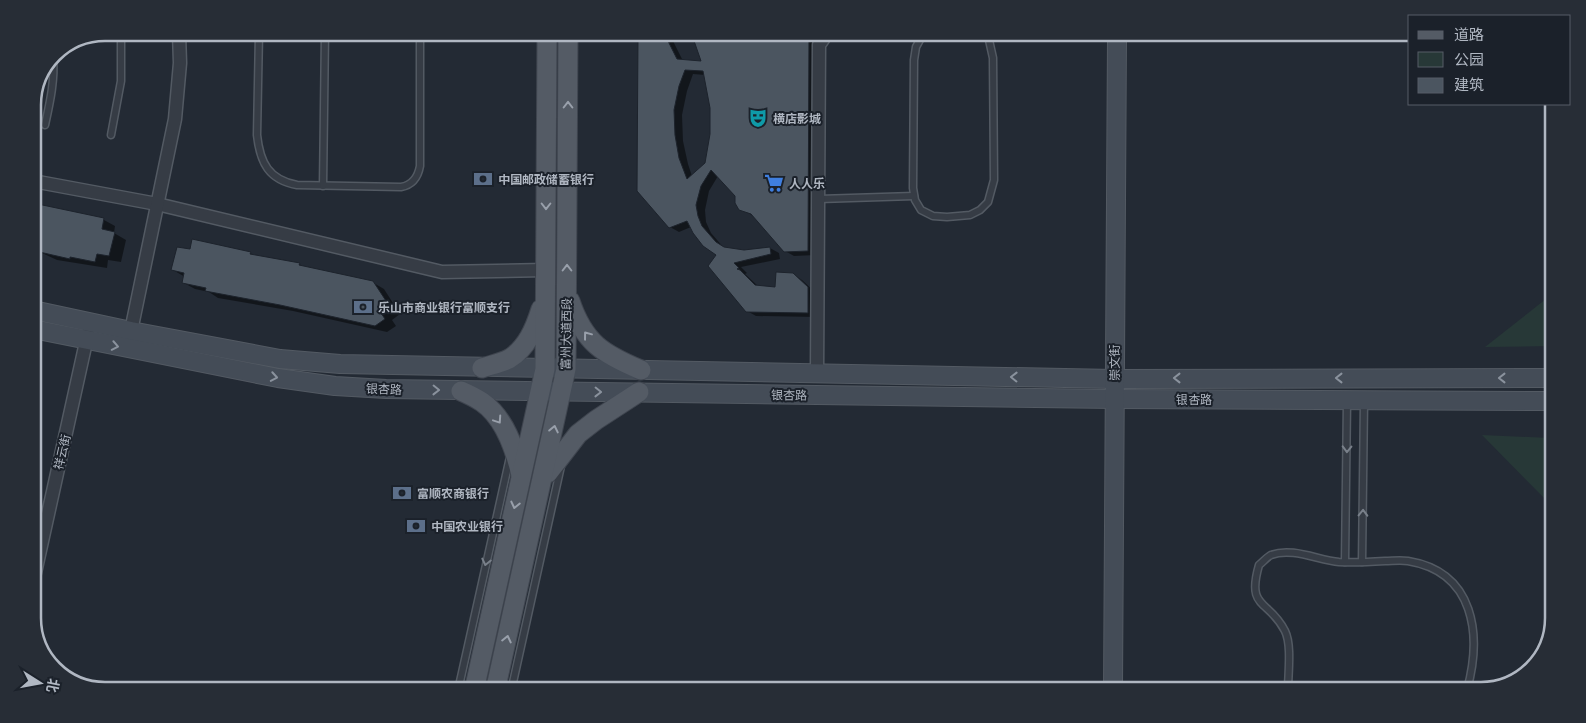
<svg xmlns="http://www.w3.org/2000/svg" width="1586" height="723" font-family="Inter,'Noto Sans SC',sans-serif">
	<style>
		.green { fill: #273837 }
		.shadow { fill: #0007; fill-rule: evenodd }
		.building { fill: #4b5560; stroke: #1d232c; fill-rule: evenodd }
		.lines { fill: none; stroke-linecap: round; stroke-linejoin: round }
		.lane-casing { stroke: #535a63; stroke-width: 9 }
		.street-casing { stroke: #535a63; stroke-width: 15 }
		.secondary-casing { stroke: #535a63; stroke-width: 20 }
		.primary-casing { stroke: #3f454f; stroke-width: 21 }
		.lane { stroke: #363c45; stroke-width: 6 }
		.street { stroke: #363c45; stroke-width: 12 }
		.secondary { stroke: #444c57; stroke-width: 18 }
		.primary { stroke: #545b65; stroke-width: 19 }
		.oneway { stroke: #99a0ab }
		.oneway2 { stroke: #8a929d }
		.oneway3 { stroke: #79808a }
		.labels { text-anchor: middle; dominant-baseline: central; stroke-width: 4; stroke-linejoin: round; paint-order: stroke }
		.poi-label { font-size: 12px; font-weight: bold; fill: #b0b7c2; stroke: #1b212a; text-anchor: start }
		.street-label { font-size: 12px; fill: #b0b7c2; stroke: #1b212a }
		.rim { fill: none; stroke: #b0b7c2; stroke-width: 2.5 }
	</style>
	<rect width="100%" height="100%" fill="#232a34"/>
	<g class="green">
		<polygon points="1551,295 1551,346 1485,347"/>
		<polygon points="1482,435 1550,438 1549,503"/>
	</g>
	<g class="shadow">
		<path d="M639,35H670L683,61L702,62L693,35H817L816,255L794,256L785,251L754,216L740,209L736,196L718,176L709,191L705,210L706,222L711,233L724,248L743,251L770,248L779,253L780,259L741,267L747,273L745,274L759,287L776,288L793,274L802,280L816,293V317L756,316L747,311L718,255L691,227L679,232L670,227L639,191ZM693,74L705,75L712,108V134L707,164L692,176L688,164L683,141L682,115L687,91Z"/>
		<polygon points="33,204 104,220 115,226 114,233 126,240 121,262 108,260 107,268 57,260 42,253 33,251"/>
		<polygon points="250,253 255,256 299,264 306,268 372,282 384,289 400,314 392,320 396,326 387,332 293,311 218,298 209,292 195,289 184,283 185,277 173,270"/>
	</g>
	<g class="building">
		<path d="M638,35H665L677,59L701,61L692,35H809L808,251L784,252L751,214L739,210L735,203V196L711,170L701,186L696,205L698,216L702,226L716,242L724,247L744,250L770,247L771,254L734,263L739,268L737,269L740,270L755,285L775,287L776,272L793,273L808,287V313L746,312L708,266L716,255L703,246L693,233L687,221L669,228L637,191ZM685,70L703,71L710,108V134L705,163L687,179L679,158L675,135L674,110L679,86Z"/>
		<polygon points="33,203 104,218 102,229 115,232 109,256 97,254 95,262 70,257 70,259 35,251 36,249 33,248"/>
		<polygon points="192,239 251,252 250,254 300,263 299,265 373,281 390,307 381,313 385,319 375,326 280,305 205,291 206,288 182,283 184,273 171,270 177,247 190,249"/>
	</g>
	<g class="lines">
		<g class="lane-casing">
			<g id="lane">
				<path d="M259,33L257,135C260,163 269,180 297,185L401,187C413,185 418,177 420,166V34"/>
				<polyline points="922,36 916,47 914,60 913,188 915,200 921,210 933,216 947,217 970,215 980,210 988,202 994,180 993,58 989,40 985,36"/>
				<path d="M45,125C50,102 55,80 53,57"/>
				<polyline points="111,135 121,81 121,33"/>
				<polyline points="323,186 325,33"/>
				<polyline points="819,199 914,196"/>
				<polyline points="1345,562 1347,401"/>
				<polyline points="1362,562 1364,401"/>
				<polyline points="459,686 510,457"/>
				<polyline points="512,687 561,466"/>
				<path d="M1288,690C1288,674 1292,645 1285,631C1269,599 1246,610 1259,565C1263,562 1267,557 1271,555C1292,547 1318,560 1339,562C1354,563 1370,562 1385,561C1392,561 1400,560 1408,561C1475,572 1482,635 1467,690"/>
			</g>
		</g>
		<g class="street-casing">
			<g id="street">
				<polyline points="33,181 157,204 442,272 545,270"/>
				<polyline points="131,331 175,119 180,63 179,33"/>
				<polyline points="817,374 819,45 826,35"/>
				<polyline points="33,582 88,333"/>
			</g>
		</g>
		<g class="secondary-casing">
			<g id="secondary">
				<polyline points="33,310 131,331 280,359 340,364 1114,379 1551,378"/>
				<polyline points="33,329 278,378 335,386 386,389 1114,399 1550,401"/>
				<polyline points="1113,689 1117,37"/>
			</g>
		</g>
		<g class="primary-casing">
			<g id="primary">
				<path d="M570,301C584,343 603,354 641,370"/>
				<path d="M482,368C491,365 501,363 509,359C527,348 535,328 541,309"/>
				<path d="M461,391C468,394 476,398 482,402C505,418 515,449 521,475"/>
				<polyline points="548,473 578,434 596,420 639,392"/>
				<polyline points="475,686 545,369 547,34"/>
				<polyline points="496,687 566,369 568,34"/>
			</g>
		</g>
		<use href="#lane" class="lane"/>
		<use href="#street" class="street"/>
		<use href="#secondary" class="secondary"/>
		<use href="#primary" class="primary"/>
	</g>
	<defs><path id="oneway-chevron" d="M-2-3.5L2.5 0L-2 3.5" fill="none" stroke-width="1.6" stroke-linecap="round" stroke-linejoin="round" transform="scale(1.25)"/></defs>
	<g class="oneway">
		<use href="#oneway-chevron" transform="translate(568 105) rotate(-90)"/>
		<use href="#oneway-chevron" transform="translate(546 206) rotate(90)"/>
		<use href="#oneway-chevron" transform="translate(567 268) rotate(-90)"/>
		<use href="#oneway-chevron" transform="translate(587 335) rotate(-127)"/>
		<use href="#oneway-chevron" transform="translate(498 420) rotate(56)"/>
		<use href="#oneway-chevron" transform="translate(554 429) rotate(-78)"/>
		<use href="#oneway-chevron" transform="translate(515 505) rotate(103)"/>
		<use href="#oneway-chevron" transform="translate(507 639) rotate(-77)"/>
	</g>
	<g class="oneway2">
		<use href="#oneway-chevron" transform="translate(115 346) rotate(11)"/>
		<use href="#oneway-chevron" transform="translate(274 377) rotate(10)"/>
		<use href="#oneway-chevron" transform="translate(1014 377) rotate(-179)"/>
		<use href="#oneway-chevron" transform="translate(1177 378) rotate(180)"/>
		<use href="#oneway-chevron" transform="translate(1339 378) rotate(180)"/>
		<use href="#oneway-chevron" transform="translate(1502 378) rotate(180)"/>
		<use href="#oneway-chevron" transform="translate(436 390) rotate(1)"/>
		<use href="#oneway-chevron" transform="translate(598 392) rotate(1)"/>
	</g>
	<g class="oneway3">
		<use href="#oneway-chevron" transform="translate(1347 449) rotate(91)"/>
		<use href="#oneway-chevron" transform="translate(1363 513) rotate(-89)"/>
		<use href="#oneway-chevron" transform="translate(486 562) rotate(103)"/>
	</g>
	<defs>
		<g id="theatre-bare" transform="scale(1.5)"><path d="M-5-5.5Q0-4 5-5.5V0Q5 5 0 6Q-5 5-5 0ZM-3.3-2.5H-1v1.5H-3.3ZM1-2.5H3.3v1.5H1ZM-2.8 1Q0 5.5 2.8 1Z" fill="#0f9aa8" stroke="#1b212a" stroke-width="2.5" paint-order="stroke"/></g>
		<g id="bank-bare" transform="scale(1.5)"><path d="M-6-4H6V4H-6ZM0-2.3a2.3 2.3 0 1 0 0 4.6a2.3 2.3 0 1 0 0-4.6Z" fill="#5c6f8a" stroke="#1b212a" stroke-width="2.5" paint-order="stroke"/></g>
		<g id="supermarket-bare" transform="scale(1.5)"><path d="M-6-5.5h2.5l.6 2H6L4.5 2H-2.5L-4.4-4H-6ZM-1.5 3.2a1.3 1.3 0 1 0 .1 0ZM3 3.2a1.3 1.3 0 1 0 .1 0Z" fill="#3f7fe0" stroke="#1b212a" stroke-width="2.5" paint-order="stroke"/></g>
	</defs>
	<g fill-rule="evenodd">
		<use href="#theatre-bare" x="758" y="118"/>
		<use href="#bank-bare" x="483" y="179"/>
		<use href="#supermarket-bare" x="774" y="183"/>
		<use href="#bank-bare" x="363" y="307"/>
		<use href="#bank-bare" x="402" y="493"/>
		<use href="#bank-bare" x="416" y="526"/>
	</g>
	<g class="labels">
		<g class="poi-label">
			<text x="773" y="118">横店影城</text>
			<text x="498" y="179">中国邮政储蓄银行</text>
			<text x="789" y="183">人人乐</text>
			<text x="378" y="307">乐山市商业银行富顺支行</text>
			<text x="417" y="493">富顺农商银行</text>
			<text x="431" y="526">中国农业银行</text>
		</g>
		<g class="street-label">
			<text transform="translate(566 334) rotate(-89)">富州大道西段</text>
			<text transform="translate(1114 363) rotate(-90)">崇文街</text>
			<text transform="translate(384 389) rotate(2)">银杏路</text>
			<text transform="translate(789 395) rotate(1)">银杏路</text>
			<text x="1194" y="399">银杏路</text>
			<text transform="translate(62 452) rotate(-77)">祥云街</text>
		</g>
	</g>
	<path d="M0 0H1586V723H0ZM105 41H1481A64 64 0 0 1 1545 105V618A64 64 0 0 1 1481 682H105A64 64 0 0 1 41 618V105A64 64 0 0 1 105 41Z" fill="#272d36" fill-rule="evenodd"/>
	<path class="rim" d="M105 41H1481A64 64 0 0 1 1545 105V618A64 64 0 0 1 1481 682H105A64 64 0 0 1 41 618V105A64 64 0 0 1 105 41Z"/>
	<rect x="1408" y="15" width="162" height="90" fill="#1b212a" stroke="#575d67"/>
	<rect x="1418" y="31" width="25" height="8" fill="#545b65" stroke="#575d67"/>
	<text x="1454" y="40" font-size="15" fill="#b0b7c2">道路</text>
	<rect x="1418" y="52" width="25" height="15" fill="#273837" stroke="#575d67"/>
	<text x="1454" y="65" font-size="15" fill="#b0b7c2">公园</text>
	<rect x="1418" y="78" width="25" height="15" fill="#4b5560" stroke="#575d67"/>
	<text x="1454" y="90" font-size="15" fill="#b0b7c2">建筑</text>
	<g transform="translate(40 683) rotate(101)" stroke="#1b212a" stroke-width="4" paint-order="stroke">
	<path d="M0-4L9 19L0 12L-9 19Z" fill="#b0b7c2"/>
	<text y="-8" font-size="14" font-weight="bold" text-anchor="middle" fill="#b0b7c2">北</text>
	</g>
</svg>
